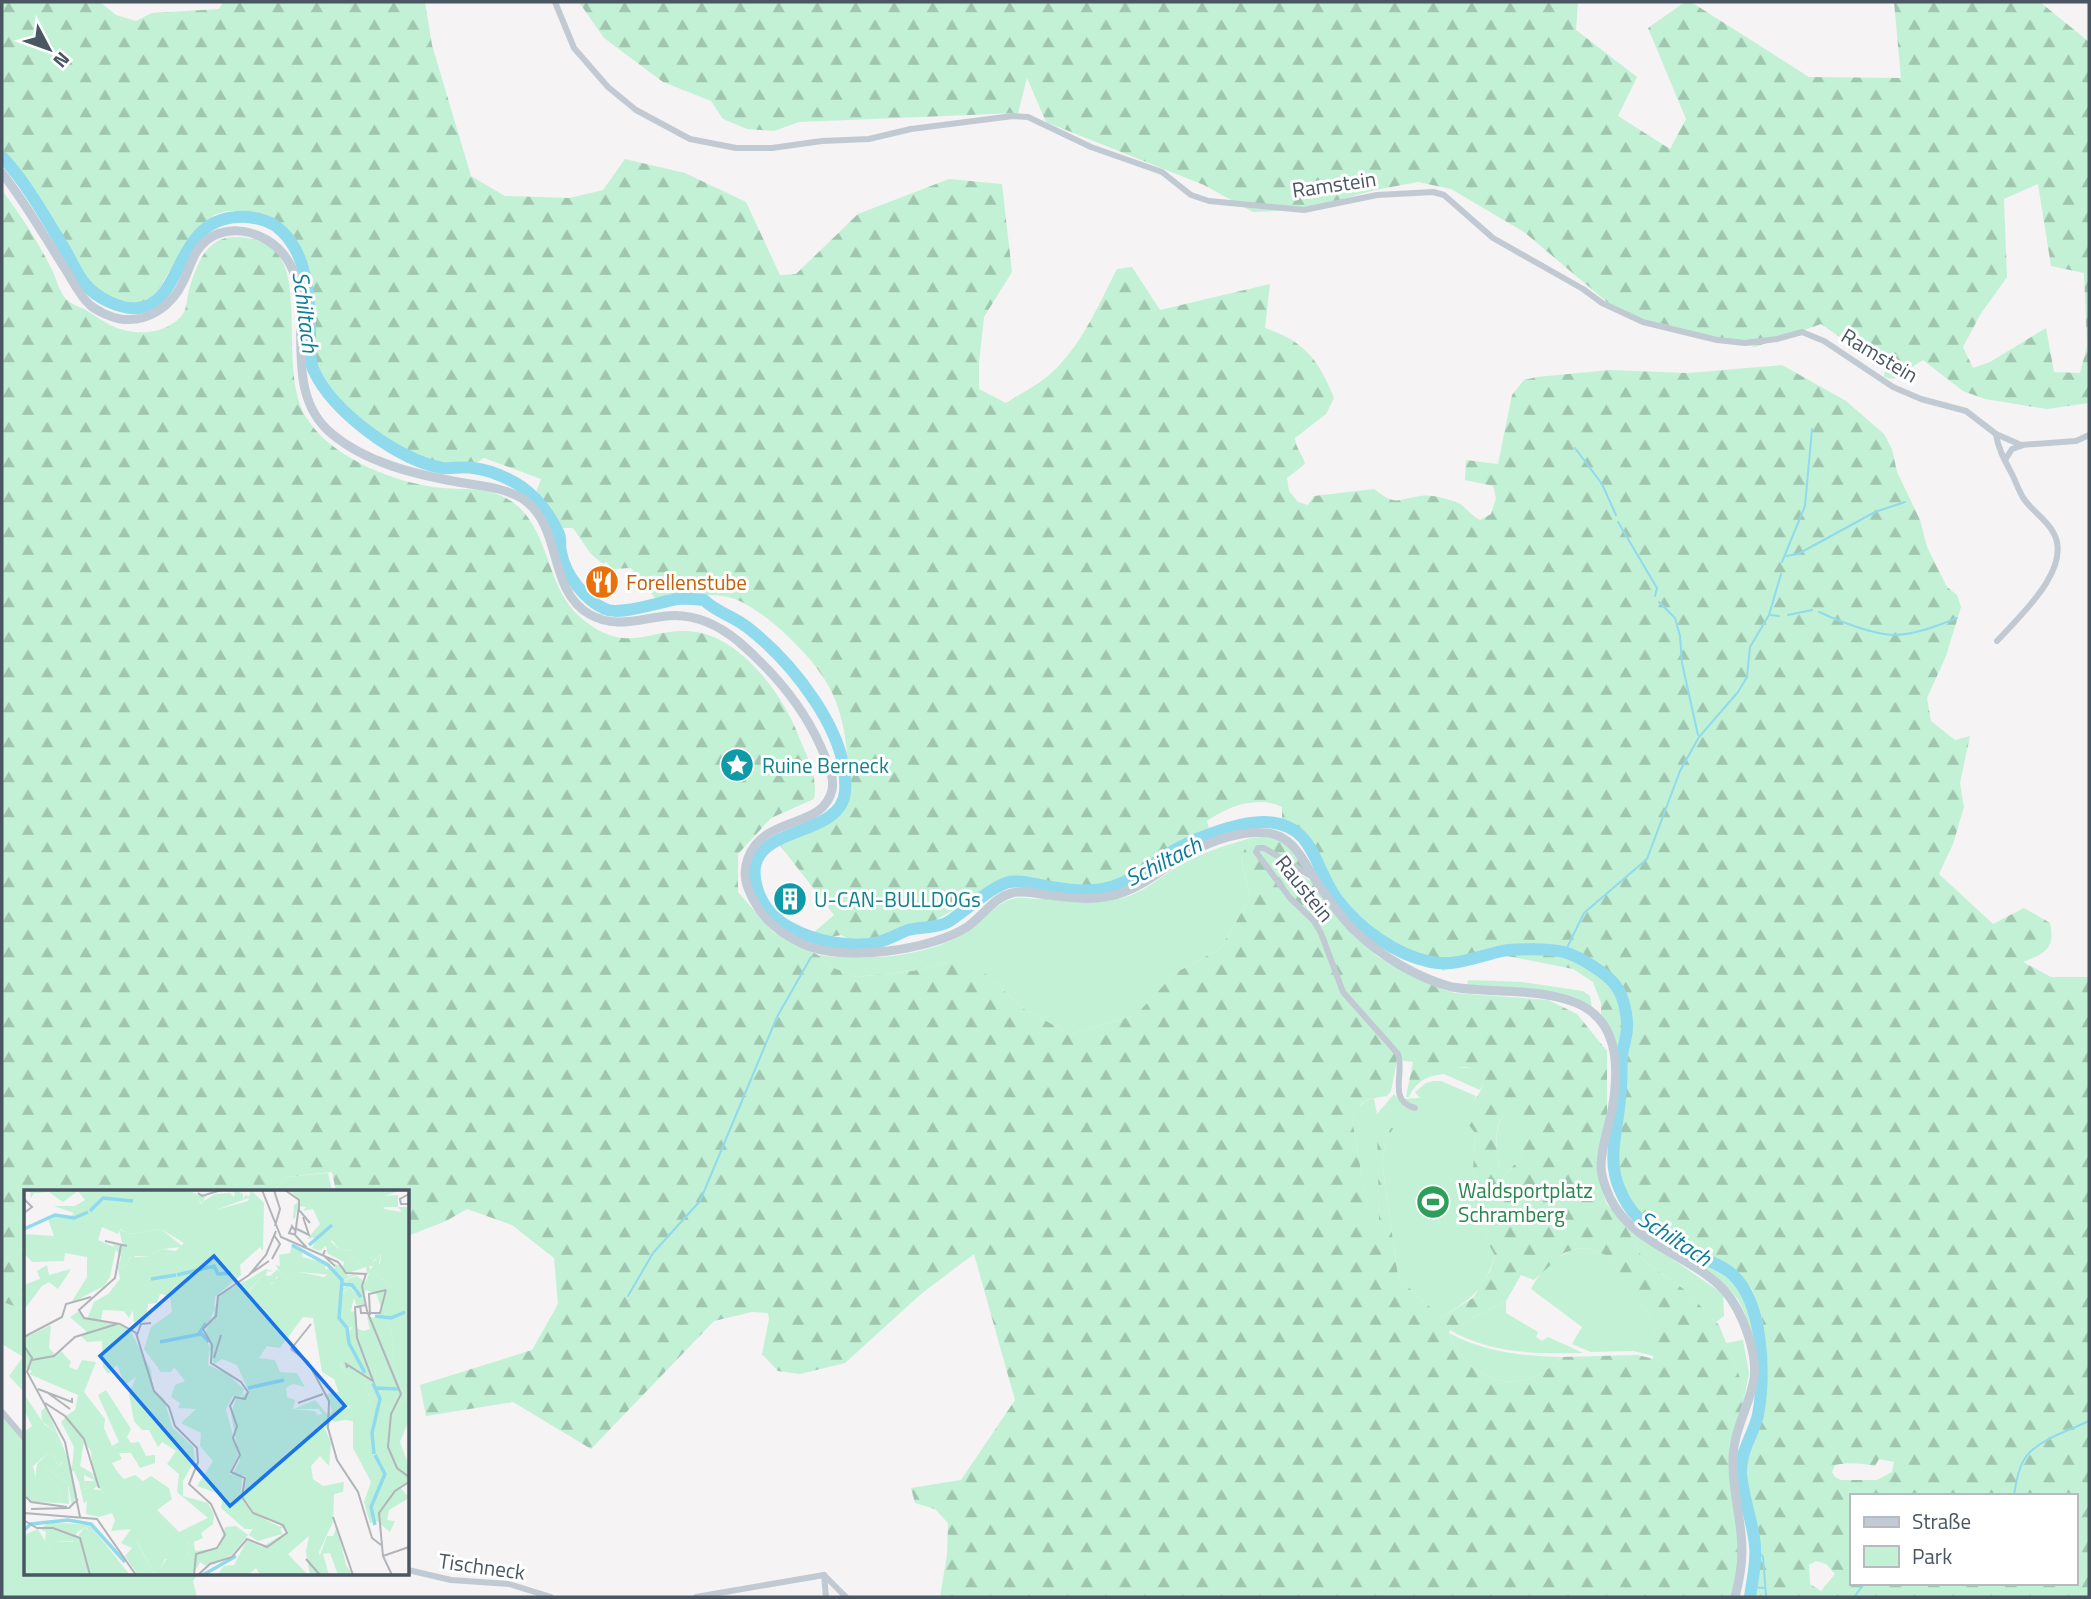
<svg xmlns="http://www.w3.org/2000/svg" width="2091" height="1599" font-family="'Titillium Web',sans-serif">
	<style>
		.green { fill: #c3f1d5 }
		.forest { fill: url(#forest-firs); fill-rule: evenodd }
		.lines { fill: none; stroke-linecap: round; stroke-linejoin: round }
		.stream { stroke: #90daee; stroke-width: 2 }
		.river { stroke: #90daee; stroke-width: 12 }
		.minor { stroke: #c1cad2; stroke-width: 6 }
		.secondary { stroke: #c1cbd6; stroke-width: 9 }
		.labels { text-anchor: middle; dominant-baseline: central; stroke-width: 6; stroke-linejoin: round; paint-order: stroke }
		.street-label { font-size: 21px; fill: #4a5661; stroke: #fff }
		.food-label { font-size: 21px; fill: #c56008; stroke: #fff; text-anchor: start }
		.culture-label { font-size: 21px; fill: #0d838f; stroke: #fff; text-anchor: start }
		.leisure-label { font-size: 21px; fill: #27864d; stroke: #fff; text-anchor: start }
		.water-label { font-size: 23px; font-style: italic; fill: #0c7c9b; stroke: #fff }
		.inset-river { fill: none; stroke: #90daee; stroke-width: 3.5 }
		.inset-road { fill: none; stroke: #b1b4b9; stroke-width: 2 }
		.view { fill: #1a73e8; fill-opacity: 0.15; stroke: #1a73e8; stroke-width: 3.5 }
		.inset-edge { fill: none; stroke: #4a5661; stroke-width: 3.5 }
	</style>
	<defs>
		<pattern id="forest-firs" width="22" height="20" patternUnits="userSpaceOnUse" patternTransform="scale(1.75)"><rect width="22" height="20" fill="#c3f1d5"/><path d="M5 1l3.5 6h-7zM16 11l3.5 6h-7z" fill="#a0c6b0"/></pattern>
	</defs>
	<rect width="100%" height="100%" fill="#f5f3f3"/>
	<g class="green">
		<path d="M1251,838L1241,857L1250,898L1220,949L1175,973L1136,1015L1070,1034L1024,1009L987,975L953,961L913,971L856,977L834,968L818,955C865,961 922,958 964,934C982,924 994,902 1016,898C1024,897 1034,899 1042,899C1068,901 1096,905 1122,898C1143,893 1159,878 1177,867C1200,853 1226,845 1251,838Z"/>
		<path d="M1469,980L1522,982L1583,991L1590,996L1592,1006C1554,988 1511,989 1469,986L1467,982Z"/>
		<polygon points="1457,1067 1476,1069 1484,1075 1485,1081 1480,1090 1444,1074 1449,1069"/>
		<path d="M1434,1081H1441L1476,1096L1467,1123L1476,1134L1473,1168L1487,1241L1495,1256C1482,1293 1473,1297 1442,1317L1418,1297L1398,1276L1382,1161L1387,1140L1378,1127L1379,1224L1370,1225L1352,1118C1358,1108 1362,1101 1374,1098L1377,1114L1394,1094L1399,1099L1420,1098L1415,1092L1426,1083Z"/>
		<path d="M1504,1115L1510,1116L1528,1137L1520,1158L1506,1174L1501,1171C1496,1157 1493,1127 1504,1115Z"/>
		<polygon points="328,1173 332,1191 273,1191 286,1177"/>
		<polygon points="1626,1227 1723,1294 1724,1316 1716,1322 1685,1290 1644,1261"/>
		<path d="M1652,1235C1668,1240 1681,1248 1695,1257C1701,1261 1708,1264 1714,1268C1743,1285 1752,1315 1757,1346H1755C1750,1331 1747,1314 1738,1300C1722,1275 1676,1253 1651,1236Z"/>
		<path d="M1579,1248L1591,1249L1605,1255L1616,1266L1624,1292L1646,1310L1655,1324L1654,1356L1633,1351L1591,1352L1572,1344L1582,1327L1531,1289C1541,1269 1557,1255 1579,1248Z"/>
		<path d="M1506,1301V1313L1538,1332L1536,1337L1542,1341L1548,1337L1583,1353C1537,1354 1491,1354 1450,1330Z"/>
		<polygon points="2,1302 26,1310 26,1394 9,1376 23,1357 2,1344"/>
		<path d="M1449,1333C1484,1352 1521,1356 1561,1357C1524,1399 1468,1384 1449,1333Z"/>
		<polygon points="1743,1340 1749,1373 1744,1399 1741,1380 1726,1343"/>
		<polygon points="2,1416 26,1443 26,1573 198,1573 193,1581 197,1597 2,1597"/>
	</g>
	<g class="forest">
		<path d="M2,2H100L116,15L136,21L152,13L219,9L223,2H425L432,45L471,176L505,196L570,198L603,190L625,159L685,173L746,202L780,275L796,274L858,214L949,179L1002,184L1012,272L984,317L979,363V389L1006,403C1019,394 1035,387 1048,376C1080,349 1098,306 1117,269L1132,267L1160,310L1270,284L1265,328C1304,341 1319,360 1334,398L1326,414L1295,438C1296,450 1303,454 1305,464L1287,478L1289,491L1298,502L1308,505L1314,496L1374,489C1396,506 1395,500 1420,496C1429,494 1444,498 1453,501C1464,503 1469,515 1480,520L1491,514L1496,498L1493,486L1465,480L1466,460L1498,464L1512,395L1524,380L1537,377L1610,370L1688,373L1782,365L1846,401L1884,434L1892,449L1897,472L1920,520L1927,547L1947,587L1957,595L1961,607L1946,656L1927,698L1931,721L1955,740L1970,736L1960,783L1964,807L1953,844L1939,874L1993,924L2024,908L2050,923C2056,950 2043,954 2023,962L2051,977H2089V1597H1754L1756,1563H1761L1762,1549L1759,1547L1745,1479V1457L1763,1409L1765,1343L1762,1318L1752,1289L1735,1272L1693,1250L1682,1237L1668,1233L1645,1219L1632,1206L1622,1188L1617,1171L1619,1137L1624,1114V1047L1617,1048L1601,1014V1003L1593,982L1573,969L1502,955L1442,971L1438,958C1390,952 1350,912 1325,872C1312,850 1309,827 1282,819V807C1257,795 1228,806 1207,821L1210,832L1168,850L1148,866L1116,884L1079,888L1009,878L934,921L858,944L841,935L821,939L813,933L834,915L779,844C797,829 830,830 843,809C851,794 849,778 848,762C846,736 841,707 828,685C812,656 766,611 735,599C715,591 677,597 656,599L631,568L611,569L609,565L606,562L603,564L591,554L573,528H559L536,493L541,479L484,458L476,463H433L399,447L349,412L316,368L312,286L299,246L285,227L256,212L226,211L214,215L192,234L152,300C124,308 111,301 89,282L26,183L2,154ZM1879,1459L1894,1462L1892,1472L1877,1480H1841L1835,1477L1832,1472L1835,1465C1849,1462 1861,1463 1875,1466ZM1851,1496H2075V1583H1851ZM1816,1561L1826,1564L1835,1574L1821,1591L1810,1584L1809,1565Z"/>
		<path d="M579,2H1578L1576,30L1637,77L1618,116L1670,149L1686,119L1648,28L1685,2H1691L1809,77L1901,78L1894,2H2040L2089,42V403L2047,409L1985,399L1963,391L1923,360L1893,379L1884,377L1885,368L1821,324L1755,347L1620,313L1524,232L1451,189L1418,182L1375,190L1304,210L1253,212L1204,185L1046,122L1027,78L1018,113L799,122L774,131L747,129L723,119L711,101L663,82L604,38ZM2038,184L2051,266L2084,273L2087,346L2080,373L2054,372L2046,328L1990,362L1973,368L1963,347L1980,315L2007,277L2004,199Z"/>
		<path d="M2,190C19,213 37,240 50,266C56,276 59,293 67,300C71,304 79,307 84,309C109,324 119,334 149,332C161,331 176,324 183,314C187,308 187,297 189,290C196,266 206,236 236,237C249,237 261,240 272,248C308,276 277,376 308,420C333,459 398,484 442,488C467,490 489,487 511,501C550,527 545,586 579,616C630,661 651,622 701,633C743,642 782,694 797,732C805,753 819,776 814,799L771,818L738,854V892L773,932L818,955L834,968L856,977L913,971L953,961L971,964L987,975L1024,1009L1070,1034L1136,1015L1175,973L1220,949L1250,898L1241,856L1251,838C1284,834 1290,848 1307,873L1300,870L1298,873L1312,882L1335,915L1378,957L1436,987L1455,993L1548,1000L1577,1014L1607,1051V1113L1600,1182L1606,1203L1626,1227L1644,1261L1685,1290L1719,1325L1741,1380L1744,1399L1729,1446L1739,1547L1737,1579L1731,1597H940L947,1555L948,1523L935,1509L915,1503L911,1488L961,1480L1015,1400L974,1254L921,1294L845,1363L800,1374L778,1371L762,1354L769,1319L768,1313L752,1312L714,1321L591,1449L513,1402L426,1416L420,1385L532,1350L558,1304L554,1258L512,1225L467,1209L446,1221L408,1236V1191H336L332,1172L286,1177L273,1191H26V1310L2,1302ZM1397,1060L1413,1062L1406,1097H1409C1415,1082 1428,1075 1444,1074C1456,1063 1472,1066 1484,1075C1486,1090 1470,1105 1462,1117L1476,1134L1473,1168L1487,1241L1495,1256L1490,1271L1473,1298L1442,1317L1418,1297L1398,1276L1382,1161L1387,1140L1393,1128L1377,1127L1379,1223L1370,1224L1352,1118L1362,1103L1369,1099L1387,1096L1391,1091ZM1503,1116H1510L1527,1137L1520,1158L1507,1173L1501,1171C1496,1157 1493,1127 1503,1116ZM1579,1248L1591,1249L1605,1255L1616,1266L1623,1292L1646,1310L1655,1324L1653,1359L1638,1355L1561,1357C1524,1399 1468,1384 1449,1333L1450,1330L1506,1301L1521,1275L1534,1280L1564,1253Z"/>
	</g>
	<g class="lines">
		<g class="stream">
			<polyline points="1575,448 1602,484 1616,515"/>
			<polyline points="1618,522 1657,588 1655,596"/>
			<polyline points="1786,556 1798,554 1875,512 1905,502"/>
			<polyline points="1782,562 1805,506 1812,429"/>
			<polyline points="1659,602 1675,618 1680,636 1682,663 1698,735"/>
			<path d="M1819,612C1838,621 1872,634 1893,635C1914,635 1937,626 1957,618"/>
			<polyline points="1770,615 1779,616"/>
			<polyline points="1788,615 1812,610"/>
			<polyline points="1565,952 1584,913 1647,859 1680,771 1699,737 1738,692 1747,677 1750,647 1769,615 1781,574"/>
			<polyline points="628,1296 653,1253 700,1201 777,1017 811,957"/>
			<path d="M2014,1496C2016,1482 2019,1463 2029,1453C2044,1438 2070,1430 2089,1421"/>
			<polyline points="1756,1549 1763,1557 1766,1596"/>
			<polyline points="1751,1587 1764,1588"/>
			<polyline points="1854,1597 1865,1583"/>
		</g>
		<path class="river" d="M2,157C25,180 50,225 67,253C73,264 78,276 86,285C97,298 121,310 138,308C185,303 173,221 237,217C250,216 266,219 277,227C308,251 310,299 310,335C310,346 309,362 314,371C333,412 398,460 442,468C452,469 463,466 473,468C490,470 508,478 522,487C537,498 550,515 558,532C562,539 559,545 561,552C565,575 585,600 605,609C619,616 660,602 677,599C686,598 695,599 704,600C716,612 733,616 747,627C791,661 850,733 845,792C840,842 737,822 757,888C762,905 774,919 789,927C814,941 851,949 879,942C889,939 898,934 908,930C922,926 935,929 948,922C966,911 990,887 1009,882C1019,880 1031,883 1040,885C1068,890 1095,895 1122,883C1139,876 1152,865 1166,855C1189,840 1236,822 1264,822C1315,823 1313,867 1337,899C1359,928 1395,955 1431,962C1455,967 1479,956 1502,951C1516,948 1550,949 1564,952C1579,956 1608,974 1616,986C1625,998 1629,1022 1626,1036C1625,1043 1622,1050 1622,1057C1621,1070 1622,1084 1620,1098C1618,1130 1606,1159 1620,1190C1629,1211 1641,1224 1662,1233C1668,1236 1675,1238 1681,1241C1687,1245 1691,1251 1697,1255C1709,1262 1723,1265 1733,1275C1764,1304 1765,1376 1758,1415C1753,1436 1740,1451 1741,1474C1743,1498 1753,1522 1755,1546C1757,1562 1752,1581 1750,1597"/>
		<g class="minor">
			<polyline points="555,2 574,48 608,87 636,110 690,139 736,148 772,148 822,141 869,139 911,129 1013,116 1028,117 1091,147 1162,172 1191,195 1209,201 1304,210 1377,195 1433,192 1444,195 1493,238 1583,289 1602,303 1643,322 1717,340 1745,343 1777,339 1802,332 1824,341 1893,387 1921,399 1966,411 1996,434 2021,445 2076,441 2089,435"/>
			<path d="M1996,434C1998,449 2005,461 2012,474C2016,482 2019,492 2024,499C2032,511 2046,519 2053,532C2074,567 2020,616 1997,641"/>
			<polyline points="2005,460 2012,449 2021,446"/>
			<path d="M1314,878L1264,848H1258L1256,852L1290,898L1313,920L1321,933L1343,992L1398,1054C1405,1072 1387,1101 1415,1108"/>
			<polyline points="2,1412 26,1440"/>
			<polyline points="408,1570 451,1580 509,1584 551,1597"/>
			<polyline points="824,1575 846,1597"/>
			<polyline points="824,1575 826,1597"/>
			<polyline points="696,1597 824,1575"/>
		</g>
		<path class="secondary" d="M2,173C25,202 44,236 64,267C72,279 79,295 90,305C97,311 110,317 120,319C148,323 172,306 183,282C188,272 191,261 197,251C213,227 243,226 267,240C333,280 269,382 332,434C367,463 414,474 458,482C479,486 504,487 523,499C563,526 547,589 589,614C614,629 639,619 666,616C693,613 717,624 738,641C773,671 802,704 821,747C826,760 835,775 832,790C823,830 765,814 748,858C742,874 746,886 754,901C765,922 782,934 803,944C842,963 932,950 967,927C982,917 994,897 1012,893C1022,890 1035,893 1046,895C1071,898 1099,902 1124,892C1149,883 1168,864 1191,852C1213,840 1243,830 1267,833C1295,835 1306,867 1320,887C1331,902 1341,918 1355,931C1381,956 1417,978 1452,987C1489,993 1531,988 1568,1000C1619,1015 1620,1065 1612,1110C1608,1129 1601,1148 1601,1167C1601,1177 1606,1189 1610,1198C1632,1244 1691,1255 1724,1290C1742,1310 1760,1357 1753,1384C1747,1411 1733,1432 1733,1460C1732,1491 1742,1520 1742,1550C1742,1566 1739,1582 1735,1597"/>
	</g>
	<defs>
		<g id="restaurant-disc" transform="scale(1.75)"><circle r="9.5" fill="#e8710a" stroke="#fff"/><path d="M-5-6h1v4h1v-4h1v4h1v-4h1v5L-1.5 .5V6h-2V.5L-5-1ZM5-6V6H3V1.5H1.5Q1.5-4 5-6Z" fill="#fff"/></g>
		<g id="sight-disc" transform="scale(1.75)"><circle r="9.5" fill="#0f9aa8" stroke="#fff"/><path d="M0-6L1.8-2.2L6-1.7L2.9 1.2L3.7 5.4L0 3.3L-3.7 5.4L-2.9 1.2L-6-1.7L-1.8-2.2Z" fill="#fff"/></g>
		<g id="building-disc" transform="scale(1.75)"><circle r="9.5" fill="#0f9aa8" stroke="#fff"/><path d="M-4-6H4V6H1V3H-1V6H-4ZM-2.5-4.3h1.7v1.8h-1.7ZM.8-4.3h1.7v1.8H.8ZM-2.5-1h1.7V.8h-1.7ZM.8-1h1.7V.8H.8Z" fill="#fff"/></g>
		<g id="stadium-disc" transform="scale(1.75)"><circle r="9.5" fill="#2e9e5b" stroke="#fff"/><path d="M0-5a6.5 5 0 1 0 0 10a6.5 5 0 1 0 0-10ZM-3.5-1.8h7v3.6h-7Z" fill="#fff"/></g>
	</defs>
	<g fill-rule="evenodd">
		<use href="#restaurant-disc" x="602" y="582"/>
		<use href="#sight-disc" x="737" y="765"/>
		<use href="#building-disc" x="790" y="899"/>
		<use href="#stadium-disc" x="1433" y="1202"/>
	</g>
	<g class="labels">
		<g class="street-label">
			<text transform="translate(1334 184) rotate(-8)">Ramstein</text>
			<text transform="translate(1880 355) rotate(31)">Ramstein</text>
			<text transform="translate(1305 888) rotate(51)">Raustein</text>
			<text transform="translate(482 1566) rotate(8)">Tischneck</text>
		</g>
		<g class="food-label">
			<text x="626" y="582">Forellenstube</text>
		</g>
		<g class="culture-label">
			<text x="762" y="765">Ruine Berneck</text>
			<text x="814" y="899">U-CAN-BULLDOGs</text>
		</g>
		<g class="leisure-label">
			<text x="1458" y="1190">Waldsportplatz<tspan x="1458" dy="24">Schramberg</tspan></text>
		</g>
		<g class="water-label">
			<text transform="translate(306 312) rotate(83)">Schiltach</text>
			<text transform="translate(1163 861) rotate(-27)">Schiltach</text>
			<text transform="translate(1675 1238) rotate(33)">Schiltach</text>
		</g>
	</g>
	<g transform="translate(24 1190)">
		<rect width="385" height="385" fill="#f5f3f3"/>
		<path d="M211,0L219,4V10L221,5L227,7L192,20L179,14L175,10L179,7L176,3L183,5L178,12L191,4L206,3L210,7ZM374,5V17H385V32L374,17H359L357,6ZM95,39L106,44L137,39L159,57L138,59L125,66H111L110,70L106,67L103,75L94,78L97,67L88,54L99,56ZM305,50L315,59L330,61L332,66L326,69L334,73L331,70L335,67L346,66L349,72L357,64L354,77L345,76L348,83L343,84L342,77L324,83L321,90L333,86L341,92L354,85L367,96L357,108L369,149L370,179L382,209L368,220L356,214L357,208L352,218L346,214L340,181L322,184L316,172L327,157L323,143L330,136H323L317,128V104L326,97L332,104L335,96L323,91L315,98L309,85L275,82L262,88L251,75L256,76L255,65L266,63L268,55L263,51L277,61L279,67L302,74L301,80L306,78L312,84L309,74L319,76L320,72L303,63L302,55L298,58ZM341,100L352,103L358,120L352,128L343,127L346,139L339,141L331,137V122L327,121L330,107L332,115L341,114ZM242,79L250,82L243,81L242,86L252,85V92L241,94L236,88L224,101L220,92ZM5,146L9,153L7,164L24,167L32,174L30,178L16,173L10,182L0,177V147ZM320,201L327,206V214L318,220L321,230L310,232L305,226V242L293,225L298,224L295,219H270L291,210L303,224L308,222L303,204ZM22,217L48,278L50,257L37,232L42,227L60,251L56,276L68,283L70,290L60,285L61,299L76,300L80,303L78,308L71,312L67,305L60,314L55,292L50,281L46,282L53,304L48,316L44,294L22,277L20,281L37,300L36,313L8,312L13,274L24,263L31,267L34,278L38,273L31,242L18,231L17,221ZM313,336L322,375L329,385H314L306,363L299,364L305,385H301L295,368L303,346H309ZM61,337L66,342L58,375L46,367L22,365L28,352H49ZM122,349L131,356L165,349L163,368L141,369L134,383L129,382L113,351Z" fill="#c3f1d5" fill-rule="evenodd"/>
		<path d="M6,0H163L180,7L175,10L177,14L184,12L192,20L224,11L227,0L240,13L239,61L236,57L216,75L217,85L191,107L190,126L177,141L186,152L184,175L202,183L220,199L218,207L209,206L202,219L214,265L205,284L218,286L217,303L227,322L256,335L258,344L234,351L225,345L229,339H221L197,318L199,305L173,296L189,271L176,256L177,243L157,233L172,219L154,218L156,213L147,207L151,195L161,191L150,177L147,182H137L120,159L127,137L148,122L146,106L136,104L133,113L124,114L123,123L110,133L109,120L105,128L100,121L79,120L77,130L63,129L70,112L84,104L96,89L94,78L103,75L106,68L125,66L138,59L152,61L160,53L137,39L106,44L96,39L94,44L78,37L74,50L92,58L86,87L80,96L47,113L63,87V67L41,63L40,71L8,72L0,63V44L30,46L23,26L46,27L50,23L30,16H51L61,10L54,1L39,12L25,2L10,3L7,8ZM377,0L357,7L360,19L378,22L385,32V230L376,252L385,276V291L376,297L385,308L365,320L363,330L371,331L366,342L353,331L346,333L340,312L347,292L329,258V231L321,230L317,220L325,218L327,206L315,203L310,189L298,182L289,128L279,127L256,158L243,156L235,168L251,170L256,182L273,183L281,197L269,194L262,198L263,207L271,210L269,219L291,221L298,232L307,253L305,276L296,266L287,276L289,289L299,296L320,292L319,302L310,304L309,332L295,362L301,385H286L282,362L285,346L264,364L284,385H236L232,378L224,385H193L200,376L210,375L223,350L238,357L264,341L232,325L220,308L222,286L208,285L216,270L207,224L212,208L225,202L213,175L198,169L190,174L181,143L196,105L220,91L225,101L236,88L248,94L254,87L247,85L254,79L262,88L275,82L300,87L307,82L316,98L315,87L336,84L319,90L320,98L324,90L335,96L337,107L326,97L317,103V128L323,136H334L324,138L327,158L316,173L322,184L340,178L346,214L352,217L356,207V214L368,220L382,209L370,179L369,149L357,108L367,96L354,85L341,93L348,77L356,74L357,64L343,76L348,67H335L330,76L325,70L332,66L330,61L315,59L308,50L296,61L288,58L294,47L283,49L296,34L289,19L279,21L282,17L274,16L271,28L269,29L270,15L276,11L267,1ZM23,75L25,85L47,79L34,99L25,92L18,96L0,120V95L16,89L13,81ZM55,121L61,128L99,136L108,144L127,180L129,200L140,209L148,237L169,257L171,270L159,291V306L184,313L190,325L189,334L177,343L179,348L170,352L171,361L195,358L201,337L212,336L224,345L208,365L182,376L176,372L169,385H114L101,366L108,358L97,353L107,339L87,341L91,330L88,323L75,327L62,324L63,308L68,305L72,312L80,303L73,296L66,302L60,297L61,291H70L67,261L42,226L51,220L54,205L5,184L16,173L31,177L24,167L8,170L5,146L27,135L25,158L32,165L36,160L47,172L45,177L53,180L58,170L72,172L60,202L81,229L80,238L88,256L95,252L74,205L82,200L107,239L103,247L107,253L115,252L122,266L131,265V273L116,278L107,263H95L98,269L88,273L94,283L100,289L111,285L119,291L127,286L145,298L148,309L133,320L155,342L184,328L153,302L155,284L143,274L152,261L138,252L134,257L125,240H118L110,231L105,204L112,187L101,195L93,175L84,184L79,177L78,151L63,152L57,146L63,142L46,127ZM122,349L128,357L139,358L165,350L163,368L144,367L133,383L129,382L113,352ZM1,185L2,207L20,234L31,242L38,271L34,278L31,267L24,263L9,276L13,294L8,312L0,305V242L8,236L0,220ZM22,277L44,294L45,314L36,313L37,300L20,281ZM25,332L66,335L106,385H0V345L14,339L21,351L22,342L16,339ZM62,337L66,342L58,351L59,375L44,364L22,365L28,352L51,351L53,342Z" fill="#c3f1d5" fill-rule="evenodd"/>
		<path class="inset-river" d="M66,21L79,8L109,11M0,39L31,25L50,28L64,22M268,55L304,75L318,90L315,128L323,138L325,153L341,183M285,55L308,35M153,85L190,76L194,84L207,83M127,89L152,85M319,94L328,95L337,107M351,126L367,128L381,122M182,133L176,142L185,152M136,152L177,144M349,193L356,209L348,243L350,264M224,198L260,190M352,198L374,199M351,265L361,284L347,317L351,335M0,340L7,334L44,330L67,334L101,372M179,385L212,366"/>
		<path class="inset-road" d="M238,0L257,47L314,72L322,83L342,84L338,96L343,121L377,204L367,224L364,257L373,278L385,287M250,0L256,19L251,36M261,0L275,10V20L286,33M174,3L178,6L197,0M385,4L376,9L377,14H385M0,9L8,17L0,23M275,16L271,45L283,58M273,39L285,45L279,27M272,45L265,43L268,36L272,42M81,51L103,56M97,55L91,88L55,120L60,128L96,134L112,143L130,201L145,217L151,236L173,258L174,272L165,294L187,314L201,345L193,358L172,364L170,385M301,60L299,65L311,76M248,69L256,54L250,45M226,84L245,71M336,115L337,123H356L362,100M346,125L345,104L362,100M113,145L117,134L127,133M0,147L38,127L42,114L67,107M0,156L8,168L3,182L41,252L56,327M267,159L284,172L305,211L304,238L313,270L334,302L348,348L357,355M267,159L287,134M190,168L197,145M8,170L30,166L51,147L93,134M323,178L322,174L349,191L333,148L331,117L342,115M14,199L48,212V208M24,203L46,219M21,213L41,226L60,249L75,298M274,213L299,204M2,307L7,312L43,317M7,319L45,318L54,309M0,323L73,329L112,385M309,327L329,385M1,331L13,338H29L56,348L66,385M359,366L385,357M282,369L296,385M174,385L186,374L208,367L223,349L243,357L263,343L259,335L229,323L218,307L221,288L207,282L216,265L209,248L213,236L206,216L211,207L221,209L224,202L217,192L187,173L188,155L179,139L192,126L194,106L225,85L242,65L252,41M368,385L359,366L355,323L371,301L385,292"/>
		<path class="view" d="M190,66L321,216L206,316L76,166Z"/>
		<rect width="385" height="385" class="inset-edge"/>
	</g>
	<rect width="2091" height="1599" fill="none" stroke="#4a5661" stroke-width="7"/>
	<rect x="1850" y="1494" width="228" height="91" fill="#ffffff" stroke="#b7bbc0" stroke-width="2"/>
	<rect x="1864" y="1517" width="35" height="10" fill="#c1cbd6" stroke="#b7bbc0" stroke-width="2"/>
	<text x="1912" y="1529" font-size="21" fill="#4a5661">Straße</text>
	<rect x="1864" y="1546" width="35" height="21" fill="#c3f1d5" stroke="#b7bbc0" stroke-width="2"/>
	<text x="1912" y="1564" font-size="21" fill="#4a5661">Park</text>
	<g transform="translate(49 49) rotate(131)" stroke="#ffffff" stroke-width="5" paint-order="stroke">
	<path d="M0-5L12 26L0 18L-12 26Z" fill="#4a5661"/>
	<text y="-10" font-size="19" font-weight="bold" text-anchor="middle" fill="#4a5661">N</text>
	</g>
</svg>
